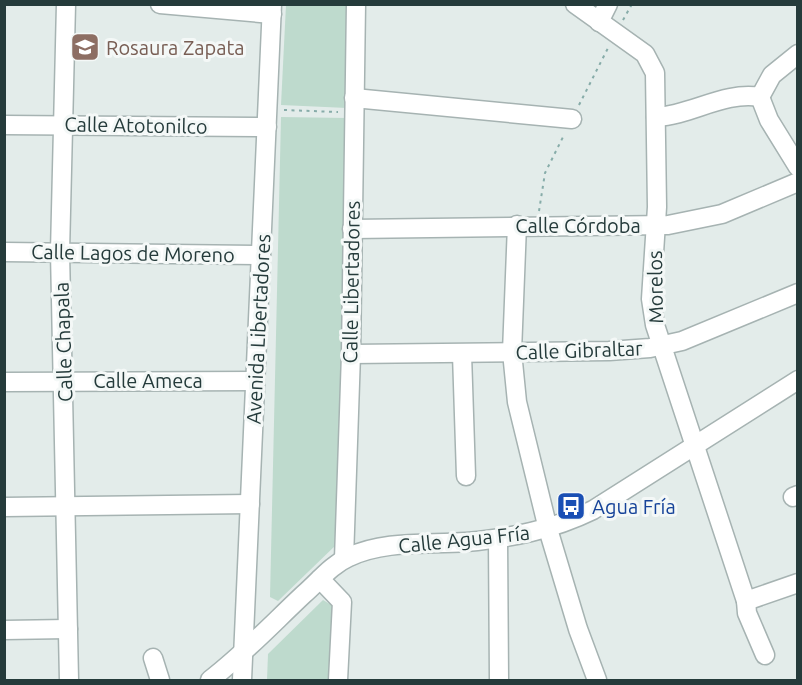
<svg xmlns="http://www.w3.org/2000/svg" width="802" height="685" font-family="Ubuntu,sans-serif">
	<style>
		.green { fill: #bedacd }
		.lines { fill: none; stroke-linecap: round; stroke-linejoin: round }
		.minor-casing { stroke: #a6b3b2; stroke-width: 21 }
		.path { stroke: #87aca9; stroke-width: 2; stroke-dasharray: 3 4.5; stroke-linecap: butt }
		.minor { stroke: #fff; stroke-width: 18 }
		.labels { text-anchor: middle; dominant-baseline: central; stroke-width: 6; stroke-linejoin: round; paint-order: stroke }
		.education-label { font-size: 20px; fill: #785e54; stroke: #f4f8f7; text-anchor: start }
		.street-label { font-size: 20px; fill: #253b3b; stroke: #f4f8f7 }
		.transit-label { font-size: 20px; fill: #164399; stroke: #f4f8f7; text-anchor: start }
	</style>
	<rect width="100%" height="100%" fill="#e3ecea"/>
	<g class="green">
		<polygon points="286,5 352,5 347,108 281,105"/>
		<polygon points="281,117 347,118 338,543 278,601 270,597"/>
		<polygon points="323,600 333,606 330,680 267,680 268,654"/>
	</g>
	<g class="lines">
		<g class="minor-casing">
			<g id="minor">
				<polyline points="66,4 60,252 69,680"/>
				<polyline points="160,4 272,14"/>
				<polyline points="575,4 645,54 655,73 657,207 651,299 655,325 746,601 747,613 765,655"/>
				<polyline points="599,22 608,4"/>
				<polyline points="760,97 769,120 798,167"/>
				<polyline points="760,97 772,75 798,54"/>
				<polyline points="354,98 572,119"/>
				<path d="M656,117C692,115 724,91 760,97"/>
				<polyline points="4,125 267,127"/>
				<polyline points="517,225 512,352 517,402 548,529 578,629 597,680"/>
				<polyline points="352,229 668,225 722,214 798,182"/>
				<polyline points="4,252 261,255"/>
				<polyline points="351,354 609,351 650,348 682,341 798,293"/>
				<polyline points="462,354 466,476"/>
				<polyline points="4,382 255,381"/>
				<polyline points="793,497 798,495"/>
				<polyline points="4,507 250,504"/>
				<polyline points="498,539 499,680"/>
				<polyline points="344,559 351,354 356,4"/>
				<polyline points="320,579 342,602 338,680"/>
				<polyline points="746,601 798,583"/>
				<polyline points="4,630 68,629"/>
				<polyline points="153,658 160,680"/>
				<path d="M210,680C244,654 273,623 304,594C319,581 331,565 349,557C385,540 427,545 466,542C511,538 552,530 593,510L798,380"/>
				<polyline points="242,680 272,4"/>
			</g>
		</g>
		<g class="path">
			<polyline points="623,20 632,4"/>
			<polyline points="579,105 609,46"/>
			<polyline points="284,110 338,112"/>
			<polyline points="539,211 545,173 564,135"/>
		</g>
		<use href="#minor" class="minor"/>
	</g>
	<defs>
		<g id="school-square" transform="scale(1.5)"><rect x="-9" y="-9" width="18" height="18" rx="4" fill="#8d6e63" stroke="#f4f8f7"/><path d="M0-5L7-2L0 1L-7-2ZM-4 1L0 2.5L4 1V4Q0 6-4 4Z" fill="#fff"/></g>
		<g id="bus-square" transform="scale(1.5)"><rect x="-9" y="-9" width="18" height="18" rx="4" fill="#1a4fb4" stroke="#f4f8f7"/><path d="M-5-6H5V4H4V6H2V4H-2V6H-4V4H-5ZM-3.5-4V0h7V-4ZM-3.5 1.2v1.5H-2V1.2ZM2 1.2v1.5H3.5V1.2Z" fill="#fff"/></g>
	</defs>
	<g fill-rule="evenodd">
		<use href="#school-square" x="85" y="47"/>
		<use href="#bus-square" x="571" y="506"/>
	</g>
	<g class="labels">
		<g class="education-label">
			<text x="106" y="47">Rosaura Zapata</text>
		</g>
		<g class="street-label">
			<text transform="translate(136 125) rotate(1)">Calle Atotonilco</text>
			<text x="578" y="225">Calle Córdoba</text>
			<text transform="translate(133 253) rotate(1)">Calle Lagos de Moreno</text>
			<text transform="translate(351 282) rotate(-89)">Calle Libertadores</text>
			<text transform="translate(655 287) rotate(-91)">Morelos</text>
			<text transform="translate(258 329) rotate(-87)">Avenida Libertadores</text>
			<text transform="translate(63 342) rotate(-92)">Calle Chapala</text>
			<text transform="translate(579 350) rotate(-2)">Calle Gibraltar</text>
			<text x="148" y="380">Calle Ameca</text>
			<text transform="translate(464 539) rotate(-6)">Calle Agua Fría</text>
		</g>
		<g class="transit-label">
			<text x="592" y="506">Agua Fría</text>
		</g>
	</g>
	<rect width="802" height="685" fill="none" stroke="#253b3b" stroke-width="12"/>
</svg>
